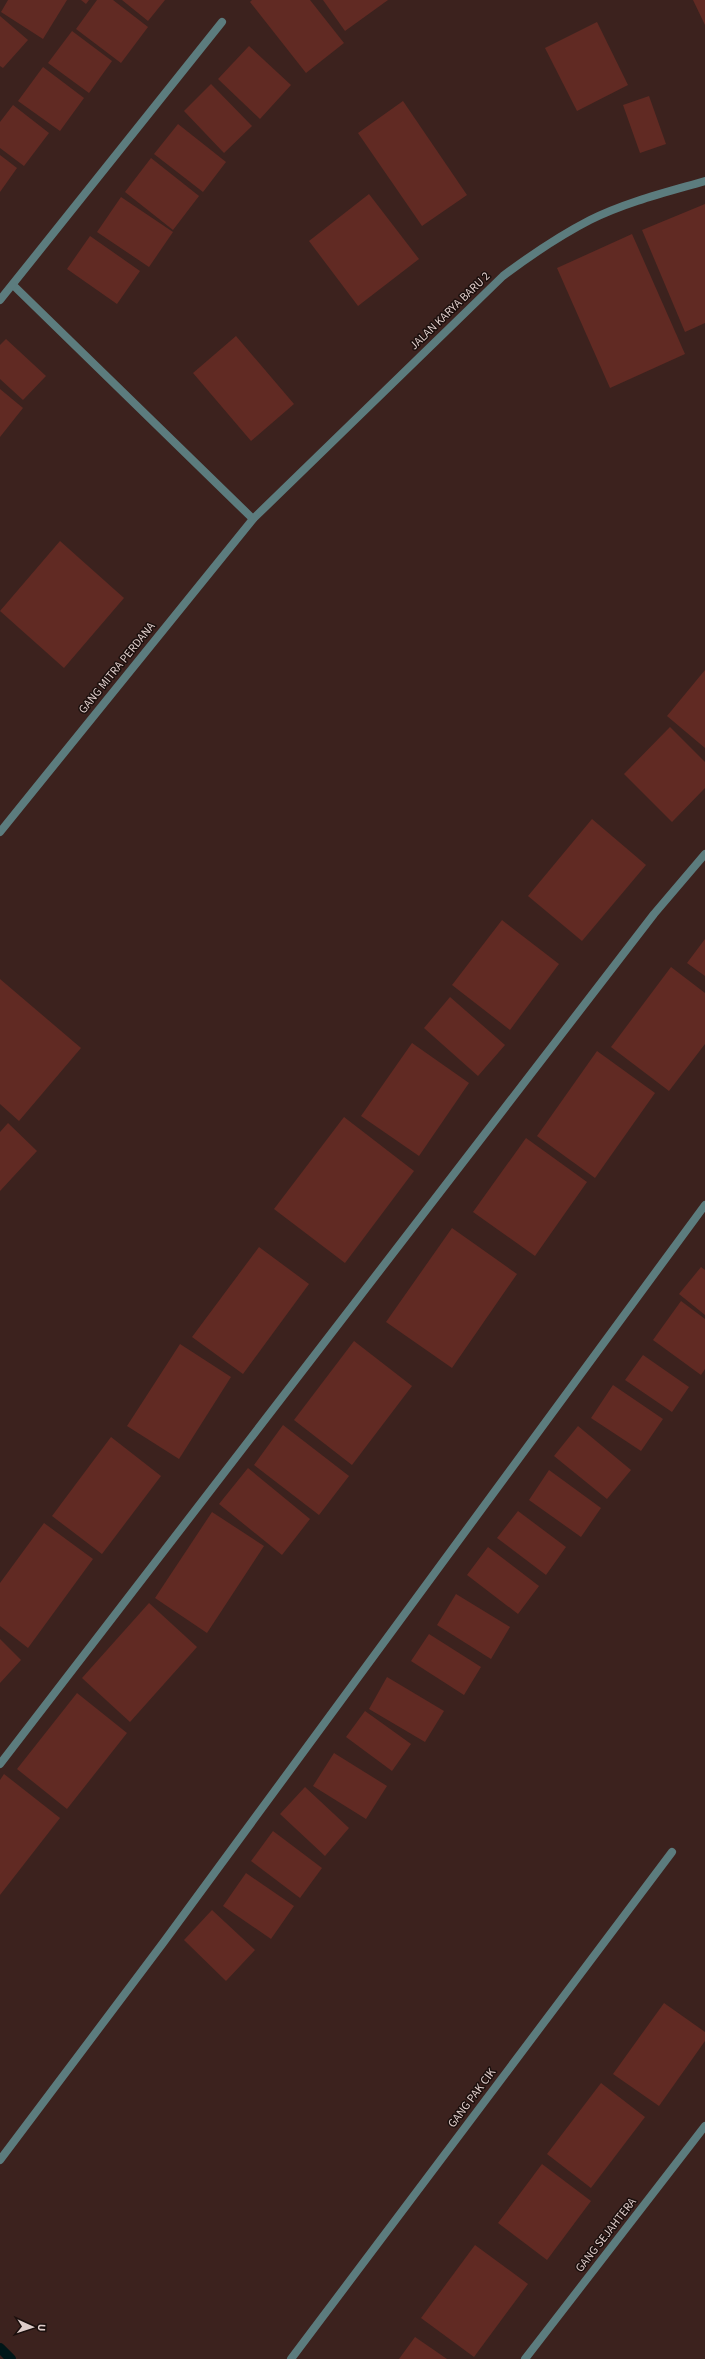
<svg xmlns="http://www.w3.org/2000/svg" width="705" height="2359" viewBox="0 0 705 2359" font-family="'Source Sans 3',sans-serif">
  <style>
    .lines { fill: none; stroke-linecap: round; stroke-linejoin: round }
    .stream { stroke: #001618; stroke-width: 10 }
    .building { fill: #612a23 }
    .street { stroke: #5c7c7e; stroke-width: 8 }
    .labels { text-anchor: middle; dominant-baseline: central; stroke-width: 3; stroke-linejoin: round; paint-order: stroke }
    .street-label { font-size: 12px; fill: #dfcdca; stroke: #1b0f0d }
  </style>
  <rect width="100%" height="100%" fill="#3c221e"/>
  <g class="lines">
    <path class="stream" d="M0 2348 11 2359"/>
  </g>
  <g class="building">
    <path d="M8 0H67L43 39 1 12Z"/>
    <path d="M81 0H89L86 4Z"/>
    <path d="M97 0H113L148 27 121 63 76 29Z"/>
    <path d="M122 0H165L148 21Z"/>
    <path d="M252 0H310L344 43 306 73 250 2Z"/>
    <path d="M323 0H388L345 31Z"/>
    <path d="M693 0H705V25Z"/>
    <path d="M0 16 28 40 3 68 0 66Z"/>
    <path d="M597 22 628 85 577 111 545 48Z"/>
    <path d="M72 31 112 61 89 93 48 63Z"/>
    <path d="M249 46 291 85 260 119 218 79Z"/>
    <path d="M43 67 84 98 60 131 18 101Z"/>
    <path d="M211 84 252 126 224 153 184 111Z"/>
    <path d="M649 96 666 144 640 153 623 105Z"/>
    <path d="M403 101 467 195 422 226 358 133Z"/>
    <path d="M13 105 49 133 24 166 0 148V122Z"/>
    <path d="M178 124 226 162 203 192 154 154Z"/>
    <path d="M0 155 17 168 0 192Z"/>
    <path d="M151 158 199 196 173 230 125 192Z"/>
    <path d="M369 194 419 259 358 306 309 241Z"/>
    <path d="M121 197 173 232 149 267 97 232Z"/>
    <path d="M705 204V323L685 332 642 230Z"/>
    <path d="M632 234 685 354 610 388 557 268Z"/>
    <path d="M90 236 140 271 117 304 67 269Z"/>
    <path d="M236 336 294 404 251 441 193 373Z"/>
    <path d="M6 339 46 376 23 400 0 379V345Z"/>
    <path d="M0 389 23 408 0 437Z"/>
    <path d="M60 541 124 598 64 668 0 611Z"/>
    <path d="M705 670V748L667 716Z"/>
    <path d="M670 727 705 762V788L672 822 624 774Z"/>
    <path d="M592 819 646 865 582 941 528 896Z"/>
    <path d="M502 920 559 964 510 1030 452 985Z"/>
    <path d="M705 939V976L687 963Z"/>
    <path d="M671 967 705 993V1044L669 1091 611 1047Z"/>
    <path d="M0 979 81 1048 19 1121 0 1104Z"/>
    <path d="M450 997 505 1045 478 1076 424 1028Z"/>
    <path d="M412 1043 469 1083 419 1156 361 1116Z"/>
    <path d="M597 1051 655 1093 595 1178 537 1136Z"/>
    <path d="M344 1117 414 1171 345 1263 274 1209Z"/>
    <path d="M8 1123 37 1151 0 1191V1132Z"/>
    <path d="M526 1138 587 1182 535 1256 473 1212Z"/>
    <path d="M452 1228 517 1274 452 1368 386 1322Z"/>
    <path d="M259 1247 309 1284 243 1374 192 1337Z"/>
    <path d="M701 1267 705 1270V1315L679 1294Z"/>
    <path d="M681 1301 705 1319V1369L701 1375 653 1340Z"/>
    <path d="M354 1341 412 1386 352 1465 294 1420Z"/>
    <path d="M180 1344 231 1377 179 1459 127 1426Z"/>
    <path d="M643 1355 689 1387 672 1412 625 1380Z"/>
    <path d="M613 1385 663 1419 641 1451 591 1418Z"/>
    <path d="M283 1425 349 1476 319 1515 254 1465Z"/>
    <path d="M578 1426 631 1470 607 1499 554 1456Z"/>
    <path d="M111 1437 161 1476 102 1554 52 1516Z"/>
    <path d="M248 1468 310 1519 282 1555 219 1504Z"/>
    <path d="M549 1470 601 1508 581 1537 529 1500Z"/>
    <path d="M518 1511 566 1547 546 1575 497 1538Z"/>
    <path d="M212 1512 264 1546 207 1633 155 1598Z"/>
    <path d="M44 1523 93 1559 28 1648 0 1626V1583Z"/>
    <path d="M488 1547 539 1586 518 1614 467 1575Z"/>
    <path d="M456 1594 510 1627 491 1659 437 1625Z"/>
    <path d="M149 1603 197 1647 130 1722 82 1678Z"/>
    <path d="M429 1634 481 1667 464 1695 411 1661Z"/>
    <path d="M0 1639 21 1660 0 1683Z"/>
    <path d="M387 1677 444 1711 425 1742 369 1709Z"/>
    <path d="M77 1693 127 1733 67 1809 17 1769Z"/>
    <path d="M365 1711 411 1744 392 1771 346 1737Z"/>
    <path d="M334 1753 387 1786 366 1819 313 1786Z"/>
    <path d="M4 1774 60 1818 0 1895V1780Z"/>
    <path d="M305 1787 349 1828 325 1856 280 1814Z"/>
    <path d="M273 1831 322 1868 300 1898 251 1861Z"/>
    <path d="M246 1873 294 1906 271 1939 223 1906Z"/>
    <path d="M212 1910 255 1950 226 1981 184 1940Z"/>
    <path d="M664 2003 705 2032V2041L659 2106 613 2074Z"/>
    <path d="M601 2083 645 2117 591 2188 547 2154Z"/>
    <path d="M542 2164 591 2201 547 2260 498 2223Z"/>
    <path d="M475 2245 528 2284 474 2357 421 2318Z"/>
    <path d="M415 2337 447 2359H399Z"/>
  </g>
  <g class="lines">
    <g class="street">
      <path d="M13 285 253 519"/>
      <path d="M0 300 222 22"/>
      <path d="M0 832 253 519 503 276C531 255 559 236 590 220 626 202 667 192 705 181"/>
      <path d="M0 1764 654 914 705 854"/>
      <path d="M0 2160 163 1943 705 1205"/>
      <path d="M291 2359 672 1852"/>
      <path d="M525 2359 705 2126"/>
    </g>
  </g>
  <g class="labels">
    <g class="street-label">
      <text transform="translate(450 311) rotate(-44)">JALAN KARYA BARU 2</text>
      <text transform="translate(117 668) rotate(-51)">GANG MITRA PERDANA</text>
      <text transform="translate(472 2098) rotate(-53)">GANG PAK CIK</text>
      <text transform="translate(606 2235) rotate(-52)">GANG SEJAHTERA</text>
    </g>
  </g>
  <g transform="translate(32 2327) rotate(93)" stroke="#1b0f0d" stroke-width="3" paint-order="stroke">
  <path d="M0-3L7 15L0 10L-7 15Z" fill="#dfcdca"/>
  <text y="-6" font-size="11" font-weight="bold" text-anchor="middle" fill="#dfcdca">U</text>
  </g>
</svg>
